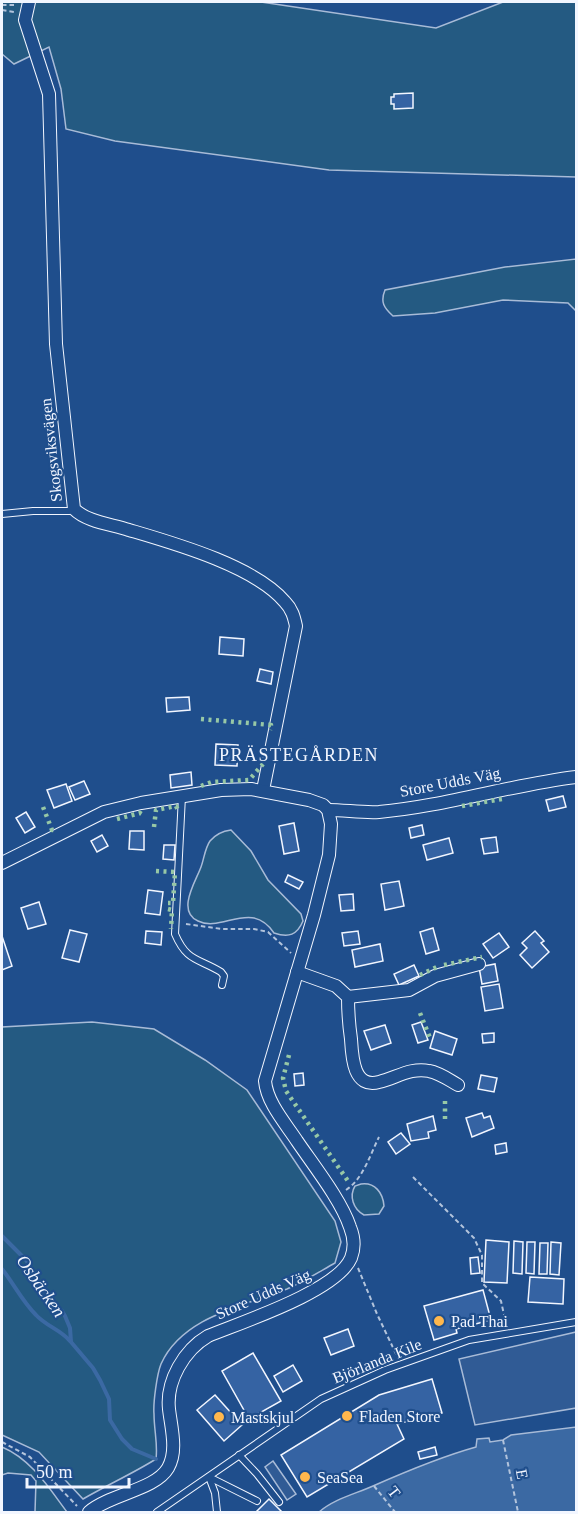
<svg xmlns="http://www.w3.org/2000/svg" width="578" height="1514" viewBox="0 0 578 1514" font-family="'Times New Roman',serif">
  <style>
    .green { fill: #245a82; stroke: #a8bbd7; stroke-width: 1.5 }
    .parking { fill: #305b95; stroke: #a8bbd7; stroke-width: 1.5 }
    .water { fill: #3b69a3; stroke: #a8bbd7; stroke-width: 1.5 }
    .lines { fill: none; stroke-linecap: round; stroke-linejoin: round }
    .stream { stroke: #3b69a3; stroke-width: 4 }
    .building { fill: #3563a3; stroke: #f2f6ff; stroke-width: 1.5 }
    .service-casing { stroke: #f2f6ff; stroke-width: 8 }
    .minor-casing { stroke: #f2f6ff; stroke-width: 14 }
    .path { stroke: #b3c4dc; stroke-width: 2; stroke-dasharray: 4.5 3; stroke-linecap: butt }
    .service { stroke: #1f4e8c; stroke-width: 6 }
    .minor { stroke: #1f4e8c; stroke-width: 12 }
    .hedge { stroke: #97c8a6; stroke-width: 4.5; stroke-dasharray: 3 4.5; stroke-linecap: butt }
    .poi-dot { fill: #ffb74d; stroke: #1f4e8c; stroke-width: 2 }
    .labels { text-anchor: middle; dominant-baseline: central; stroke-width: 4.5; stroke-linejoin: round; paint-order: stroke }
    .street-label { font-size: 16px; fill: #f2f6ff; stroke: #1f4e8c }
    .poi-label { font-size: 16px; fill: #f2f6ff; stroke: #1f4e8c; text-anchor: start }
    .neighbourhood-label { font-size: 18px; letter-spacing: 1.5px; fill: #f2f6ff; stroke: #1f4e8c }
    .water-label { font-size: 18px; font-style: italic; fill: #f2f6ff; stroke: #1f4e8c }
  </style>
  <rect width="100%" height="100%" fill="#1f4e8c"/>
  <g class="green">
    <path d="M2 2H261L436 28 503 2H576V177L329 170 115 141 66 129 61 89 49 47 14 64 2 54Z"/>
    <path d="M576 259V311L568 303 503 300 435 313 393 316C384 308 380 302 385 290L505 267Z"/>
    <path d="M231 830 251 851 268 880 301 914 303 921C297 935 289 938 274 933 251 899 222 933 198 921 176 911 196 881 201 867 204 859 205 848 210 841 215 835 223 831 231 830Z"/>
    <path d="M92 1022 154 1029 205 1060 247 1090 335 1221 341 1242 335 1263C319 1272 303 1282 287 1289 243 1306 182 1317 161 1364 157 1374 153 1403 154 1414 154 1430 158 1444 156 1459 132 1474 107 1485 83 1499L39 1452 2 1435V1027Z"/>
    <path d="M361 1184C375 1182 383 1193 384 1206L379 1214 364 1215C353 1209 349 1196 355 1186Z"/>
    <path d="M2 1447C31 1459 49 1488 67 1512H35L36 1481 31 1475 8 1473 2 1475Z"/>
  </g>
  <g class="parking">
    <path d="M576 1332V1408L475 1425 459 1359Z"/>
    <path d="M273 1461 296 1494 287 1500 265 1467Z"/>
  </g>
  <path class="water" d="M576 1427V1512H319C334 1499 355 1494 373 1486 407 1471 440 1457 476 1447L477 1439 489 1438 490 1442 503 1440 511 1435Z"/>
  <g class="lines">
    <g class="stream">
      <path d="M2 1236 26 1260 53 1305 62 1311 65 1316 70 1328 71 1342 93 1368 100 1380 109 1399 110 1420 122 1439 132 1449 156 1459"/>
      <path d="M2 1269C14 1284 22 1301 36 1315 46 1326 61 1330 70 1341"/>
    </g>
  </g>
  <g class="building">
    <path d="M413 93V108L394 109V104H391V97H394V94Z"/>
    <path d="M220 637 244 639 243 656 219 654Z"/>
    <path d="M260 669 273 672 271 684 257 681Z"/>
    <path d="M189 697 190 710 167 712 166 698Z"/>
    <path d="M216 744 238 745 237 766 215 765Z"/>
    <path d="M191 772 192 785 171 788 170 775Z"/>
    <path d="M84 781 90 794 75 800 69 787Z"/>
    <path d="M66 784 72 801 54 808 47 790Z"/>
    <path d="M563 796 566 807 549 811 546 800Z"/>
    <path d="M26 812 35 827 25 833 16 818Z"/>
    <path d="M294 823 299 851 284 854 279 826Z"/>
    <path d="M422 825 424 835 411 838 409 828Z"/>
    <path d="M130 831H144V850L129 849Z"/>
    <path d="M102 835 108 846 97 852 91 841Z"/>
    <path d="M496 837 498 852 484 854 481 839Z"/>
    <path d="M449 838 453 853 427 860 423 845Z"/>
    <path d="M164 845H175L174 860 163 859Z"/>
    <path d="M288 875 303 882 299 889 285 882Z"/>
    <path d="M399 881 404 906 385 910 381 884Z"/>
    <path d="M148 890 163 892 160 915 145 913Z"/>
    <path d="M353 894 354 910 341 911 339 895Z"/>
    <path d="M39 902 46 924 28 929 21 908Z"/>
    <path d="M433 928 439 950 426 954 420 932Z"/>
    <path d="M70 930 87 934 79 962 62 958Z"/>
    <path d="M146 931 162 932 161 945 145 943Z"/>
    <path d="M358 931 360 944 344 946 342 933Z"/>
    <path d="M535 931 544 941 541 943 549 952 532 968 520 955 527 948 522 943Z"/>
    <path d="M499 933 509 947 493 958 483 944Z"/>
    <path d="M2 936 12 966 2 970Z"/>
    <path d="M380 944 383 961 355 967 352 950Z"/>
    <path d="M495 964 498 981 482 984 479 967Z"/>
    <path d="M414 965 419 976 399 985 394 974Z"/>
    <path d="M499 984 503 1008 485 1011 481 987Z"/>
    <path d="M421 1022 428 1040 418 1043 412 1025Z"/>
    <path d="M385 1025 391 1043 371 1050 364 1031Z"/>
    <path d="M435 1031 457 1039 452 1055 430 1048Z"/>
    <path d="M494 1033V1042L483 1043 482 1034Z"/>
    <path d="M303 1073 304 1085 295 1086 294 1074Z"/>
    <path d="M481 1075 497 1078 494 1092 478 1089Z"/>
    <path d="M482 1113 484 1118 490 1116 494 1128 472 1137 466 1118Z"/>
    <path d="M433 1116 436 1130 428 1132 429 1138 411 1141 407 1124Z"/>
    <path d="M401 1133 410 1144 396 1154 388 1142Z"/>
    <path d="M506 1143 507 1152 496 1154 495 1145Z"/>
    <path d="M486 1240 509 1242 507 1283 484 1282Z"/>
    <path d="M514 1241 523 1242 522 1274 513 1273Z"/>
    <path d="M527 1242H535L534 1274 526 1273Z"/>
    <path d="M551 1242 561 1243 559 1275 550 1274Z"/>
    <path d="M540 1243H548L547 1274H539Z"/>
    <path d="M478 1257 480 1273 471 1274 470 1258Z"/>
    <path d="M530 1277 564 1279 563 1304 528 1302Z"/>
    <path d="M483 1290 491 1320 456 1329 457 1333 434 1340 424 1306Z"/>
    <path d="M348 1329 354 1346 331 1355 324 1338Z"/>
    <path d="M253 1353 281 1401 249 1419 222 1371Z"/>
    <path d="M293 1365 302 1381 283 1392 274 1376Z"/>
    <path d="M432 1379 442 1413 397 1424 404 1439 307 1497 281 1455 379 1395Z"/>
    <path d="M215 1395 242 1425 224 1441 197 1410Z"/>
    <path d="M435 1447 437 1455 420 1459 418 1452Z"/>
    <path d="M269 1499 282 1512H256Z"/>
  </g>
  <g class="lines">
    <g class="service-casing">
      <g id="service">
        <path d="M2 514 33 511H69L74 509"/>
        <path d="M182 796 175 934C187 962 198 958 221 972L224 976 222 985"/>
        <path d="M239 1455 257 1474 279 1502"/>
        <path d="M209 1477 257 1501"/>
        <path d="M209 1477 215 1493 217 1512"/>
        <path d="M157 1512 321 1399 385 1370 469 1340 576 1322"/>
      </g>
    </g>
    <g class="minor-casing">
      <g id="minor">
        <path d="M29 2 25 20 49 94 56 344 74 509C87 522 111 524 129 530 173 543 255 566 285 602 292 609 294 617 296 626L263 790"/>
        <path d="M328 810C345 810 362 813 379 812 446 806 510 785 576 777"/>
        <path d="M2 863 104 812 141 803 221 790 251 789 309 800 323 805 328 810 331 824 329 855 314 915 265 1081C267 1103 286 1124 297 1141 314 1166 341 1200 350 1227 354 1237 355 1248 351 1258 337 1291 242 1322 208 1336 184 1350 166 1381 169 1409 171 1427 178 1451 168 1468 155 1490 110 1494 89 1512"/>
        <path d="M297 972 336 986 348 997C348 1011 349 1025 351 1039 352 1056 353 1089 379 1082 396 1078 411 1067 429 1071 440 1073 449 1080 458 1085"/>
        <path d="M348 997 409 990 435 976 479 964"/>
      </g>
    </g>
    <g class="path">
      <path d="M2 5H16"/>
      <path d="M2 10 14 12"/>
      <path d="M186 924 222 929H254L268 932 291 953"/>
      <path d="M413 1177 474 1238 482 1255V1283L501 1301 506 1324"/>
      <path d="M346 1190C363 1179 370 1155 379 1137"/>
      <path d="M358 1268 377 1314 397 1356"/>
      <path d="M503 1440 518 1512"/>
      <path d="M2 1442 30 1457 77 1506"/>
      <path d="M374 1486 395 1512"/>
    </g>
    <use href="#service" class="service"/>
    <use href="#minor" class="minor"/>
    <g class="hedge">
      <path d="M201 719 271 725 270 730"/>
      <path d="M201 786 212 782 249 780 263 764"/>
      <path d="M462 806 502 799"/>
      <path d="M43 807 52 830 55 829"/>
      <path d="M117 819 140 813 145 816"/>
      <path d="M154 827 156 810 176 806 179 812"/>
      <path d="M156 871 175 872 173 903H168"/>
      <path d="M168 909 172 910 171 929"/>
      <path d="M444 965 482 957"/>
      <path d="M420 975 437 967"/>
      <path d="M420 1013 430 1038"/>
      <path d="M289 1055 283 1078 286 1091 350 1184"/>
      <path d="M445 1119V1098"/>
    </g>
  </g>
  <g class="poi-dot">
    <circle cx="439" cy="1321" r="6"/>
    <circle cx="347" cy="1416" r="6"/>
    <circle cx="219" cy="1417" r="6"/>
    <circle cx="305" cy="1477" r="6"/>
  </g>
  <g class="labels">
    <g class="street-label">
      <text transform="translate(51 450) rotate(-96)">Skogsviksvägen</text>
      <text transform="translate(450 782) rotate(-11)">Store Udds Väg</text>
      <text transform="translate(263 1294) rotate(-24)">Store Udds Väg</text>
      <text transform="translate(377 1361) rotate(-22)">Björlanda Kile</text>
      <text transform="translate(522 1474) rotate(79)">E</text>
      <text transform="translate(394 1492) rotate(52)">T</text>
    </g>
    <g class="poi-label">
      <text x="451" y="1321">Pad Thai</text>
      <text x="359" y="1416">Fladen Store</text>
      <text x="231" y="1417">Mastskjul</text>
      <text x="317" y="1477">SeaSea</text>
    </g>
    <g class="neighbourhood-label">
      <text x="299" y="755">PRÄSTEGÅRDEN</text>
    </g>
    <g class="water-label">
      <text transform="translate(41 1286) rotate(55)">Osbäcken</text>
    </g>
  </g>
  <rect width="578" height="1514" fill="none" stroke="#f2f6ff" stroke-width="6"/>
  <path d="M27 1478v9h102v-9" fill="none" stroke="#f2f6ff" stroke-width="3"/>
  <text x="36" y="1478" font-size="18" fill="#f2f6ff" stroke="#1f4e8c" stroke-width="4.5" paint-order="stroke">50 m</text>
</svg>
